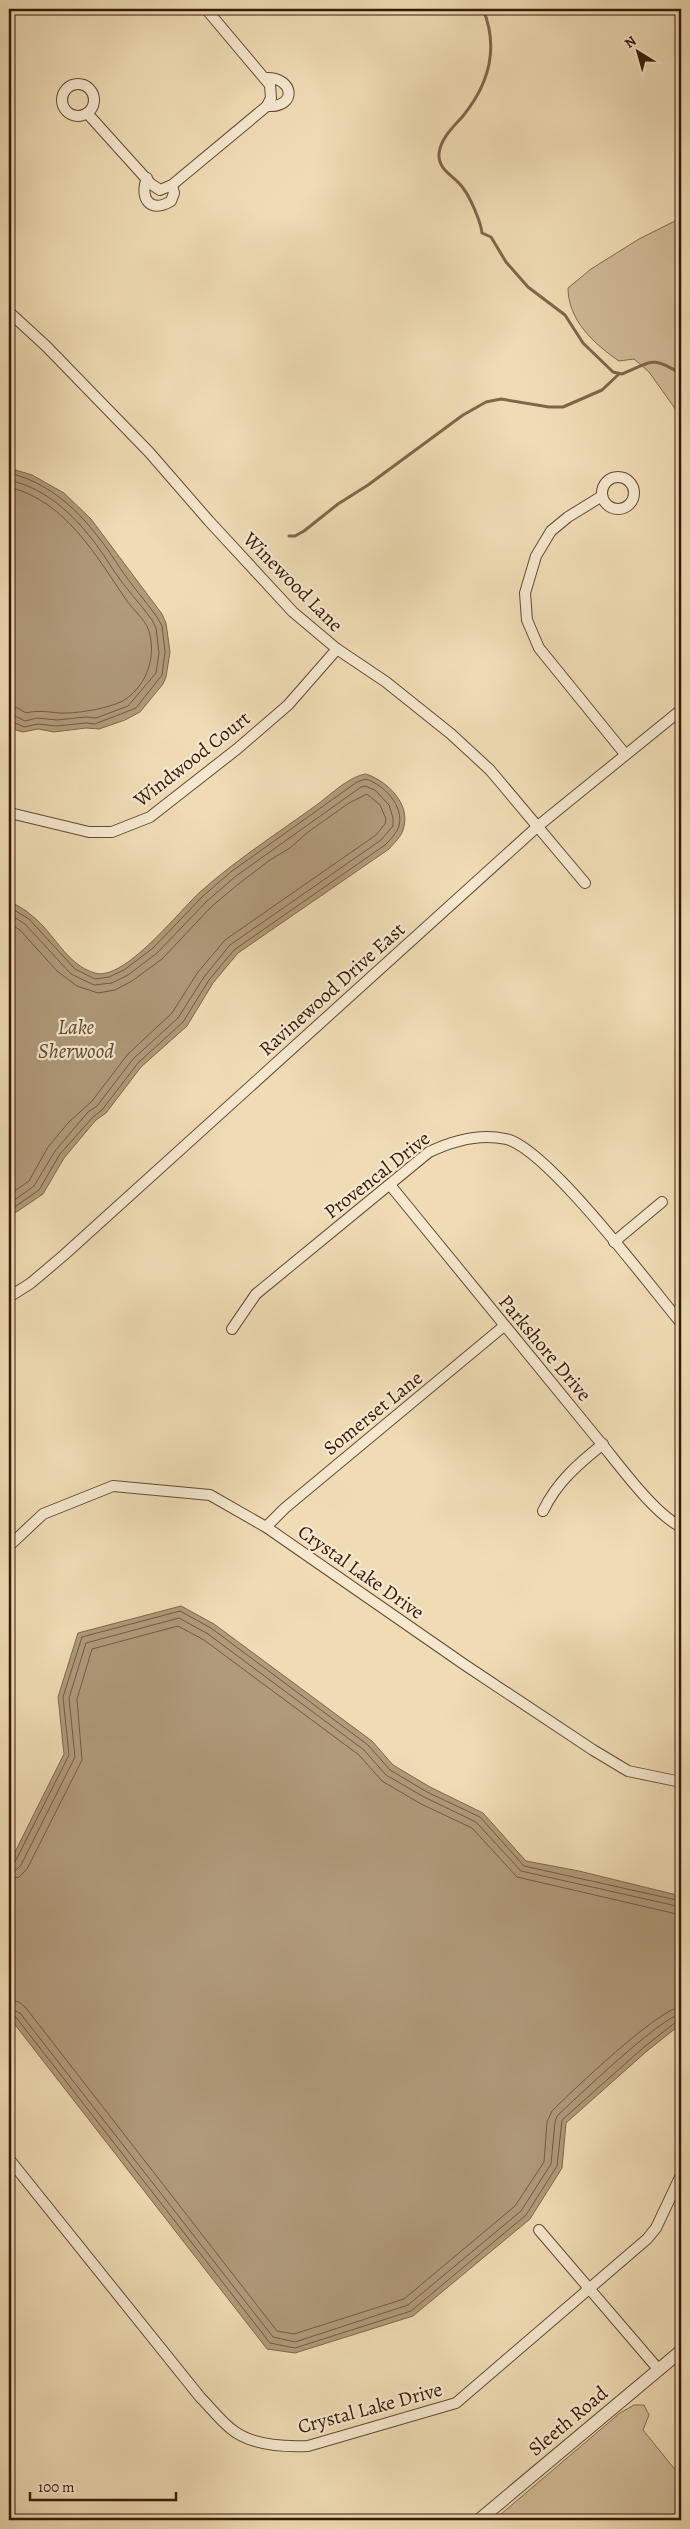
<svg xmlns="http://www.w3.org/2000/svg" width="690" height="2529" viewBox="0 0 690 2529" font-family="Alegreya,serif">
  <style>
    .green { fill: #d0bb98; stroke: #836a50 }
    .water { fill: #b09a7a; stroke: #7f664c }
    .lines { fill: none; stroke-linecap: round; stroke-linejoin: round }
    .shore { stroke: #735a41; stroke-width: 1 }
    .stream { stroke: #7f664c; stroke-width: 3 }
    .minor-casing { stroke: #644a33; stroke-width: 12 }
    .tertiary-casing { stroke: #644a33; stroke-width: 14 }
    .minor { stroke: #f5e8cf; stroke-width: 10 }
    .tertiary { stroke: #f5e8cf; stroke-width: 12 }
    .labels { text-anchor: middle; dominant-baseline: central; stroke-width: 4.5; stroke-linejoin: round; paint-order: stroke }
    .street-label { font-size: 20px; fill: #361908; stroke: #f5e8cf }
    .water-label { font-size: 21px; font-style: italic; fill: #614630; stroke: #f5e8cf }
  </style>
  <rect width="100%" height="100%" fill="#efdcb5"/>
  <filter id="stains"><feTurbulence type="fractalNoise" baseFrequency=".004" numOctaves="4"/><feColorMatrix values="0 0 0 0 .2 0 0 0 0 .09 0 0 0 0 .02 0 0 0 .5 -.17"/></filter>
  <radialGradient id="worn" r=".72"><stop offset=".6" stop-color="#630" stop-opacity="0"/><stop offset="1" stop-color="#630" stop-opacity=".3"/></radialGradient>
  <g class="green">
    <path d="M681 218V417L649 372 634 359 619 361C594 344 568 320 568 288L591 269 639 239Z"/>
    <path d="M634 2405H644L649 2415 643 2430 681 2477V2520H494L620 2413Z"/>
  </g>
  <g class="water">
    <path d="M9 468 32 475 64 493 91 519 162 614 166 623 170 652 166 677 163 684 140 712 125 720 99 729 86 728 54 732 38 729 23 732 16 730 9 723Z"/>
    <path d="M366 774C387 781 412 804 403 830 401 837 394 843 389 849L238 953 213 983 187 1026 141 1067 106 1113 96 1120 64 1158 43 1194 9 1217V901C16 905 25 909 31 915 54 932 66 965 95 973 124 982 180 910 200 892 237 859 278 833 318 804 331 794 350 776 366 774Z"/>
    <path d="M181 1606 214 1624 372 1741 393 1765 430 1787 483 1813 526 1861 579 1871 681 1896V2024L647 2051 566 2123 562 2168 530 2219 413 2316 295 2353 267 2349 9 2017V1864L64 1754 58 1697 78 1633Z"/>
  </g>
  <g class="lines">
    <g class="shore">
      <path d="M9 473C60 485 93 526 120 568 131 585 145 600 157 617L162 626 165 652 162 675 136 708 95 724 86 723 56 726 38 724 24 727 9 720"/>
      <path d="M9 480C57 491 89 531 114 571 125 588 140 603 152 620L156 628 159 653 156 673 128 706 96 718 86 717 57 720 37 718 25 721 9 713"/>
      <path d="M9 487C66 501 96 556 127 601 134 611 145 619 149 631 156 656 148 683 126 699 113 708 75 714 60 713 48 712 38 710 26 713L18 708 9 706"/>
      <path d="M9 907 29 919 75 969 95 979 109 977 124 970 153 948 203 896 232 871 357 782 366 779C384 785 404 805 399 826 397 833 390 840 385 845L234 950 209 980 183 1022 138 1063 102 1110 93 1117 60 1154 39 1190 9 1211"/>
      <path d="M9 914 25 924 71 974 94 985 112 983 128 975 157 953 207 901 236 876 361 787 365 786 375 790 389 805 393 818V826L381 840 230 945 204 977 178 1018 133 1059 97 1106 88 1112 55 1151 34 1186 9 1204"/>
      <path d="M9 923 20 930 57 971 77 986 98 993 115 990 132 981 162 959 212 906 241 882 270 860 290 848 308 832 349 803 367 794 380 805 386 819 385 824 376 835 225 940 198 972 172 1013 128 1054 92 1101 68 1123 48 1147 29 1181 9 1195"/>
      <path d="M9 1865 15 1862 69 1755 63 1697 82 1637 180 1611 211 1628 368 1745 390 1770 427 1792 480 1817 524 1866 681 1901"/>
      <path d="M9 1871 16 1870 21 1865 75 1757 69 1698 86 1643 179 1618 208 1634 364 1750 386 1775 424 1797 476 1822 521 1871 681 1907"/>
      <path d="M9 1879 19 1877 27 1869 82 1760 77 1699 92 1649 178 1626 204 1640 359 1755 382 1781 421 1804 472 1828 517 1877 681 1915"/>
      <path d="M9 2000 19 2002 26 2008 277 2331 294 2334 404 2299 515 2206 544 2162 547 2122 552 2111C571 2092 660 2007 681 2007"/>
      <path d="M9 2008 20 2013 273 2337 295 2342 408 2305 521 2211 551 2164 555 2122 557 2116C575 2099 663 2015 681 2014"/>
      <path d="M9 2014 15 2016 270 2343 295 2348 411 2311 526 2215 557 2166 562 2120 644 2047 676 2022 681 2021"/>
    </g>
    <g class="stream">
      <path d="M483 9C499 48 489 84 463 116 454 126 440 139 439 154 438 171 455 176 463 188 470 197 481 222 482 233L491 237 506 262 528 287 565 315 583 343 613 372 622 374C652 362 651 355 681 374"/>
      <path d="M289 536H295L304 531 338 504 368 485 463 415 486 402 501 399 549 407H563L602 390 619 374"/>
    </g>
    <g class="minor-casing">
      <g id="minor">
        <path d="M266 78C294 77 298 108 267 106"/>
        <circle cx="78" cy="100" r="16"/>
        <path d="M87 113 151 184 160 190 172 185 267 106 271 98 270 85 206 9"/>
        <path d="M147 178C139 198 150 214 171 201L174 193 172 185"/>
        <path d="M9 312 46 346 149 452 209 521 293 612 337 649 386 682 451 734 490 770 585 883"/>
        <circle cx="618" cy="493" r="16"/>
        <path d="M602 496 568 517 551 531 536 556 525 593 527 620 539 648 625 754"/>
        <path d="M10 813 89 832H112L150 817 237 749 288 705 337 649"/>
        <path d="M390 1185C458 1269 527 1353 596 1437 618 1463 652 1512 681 1527"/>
        <path d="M614 1242 662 1202"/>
        <path d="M9 1297 31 1283 64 1255 538 826 681 710"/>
        <path d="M232 1329 256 1294 429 1152C452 1141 480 1133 506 1139 547 1148 650 1286 681 1323"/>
        <path d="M543 1511C557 1482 578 1464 603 1444"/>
        <path d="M266 1527 285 1508 504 1326"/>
        <path d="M9 1546 43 1514 113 1486 210 1495 266 1527 465 1665 593 1750 628 1771 681 1782"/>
        <path d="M9 2159 200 2397C210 2407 219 2419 230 2428 249 2445 284 2447 308 2446L456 2403 647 2239 656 2228 681 2175"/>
        <path d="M539 2230 659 2370"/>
      </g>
    </g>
    <g class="tertiary-casing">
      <path id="tertiary" d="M479 2520 681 2351"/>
    </g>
    <use href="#minor" class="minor"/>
    <use href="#tertiary" class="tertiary"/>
  </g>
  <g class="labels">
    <g class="street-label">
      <text transform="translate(293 582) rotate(45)">Winewood Lane</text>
      <text transform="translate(192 759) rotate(-38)">Windwood Court</text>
      <text transform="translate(332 989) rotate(-42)">Ravinewood Drive East</text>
      <text transform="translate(377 1175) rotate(-38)">Provencal Drive</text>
      <text transform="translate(545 1348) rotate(50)">Parkshore Drive</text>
      <text transform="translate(373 1413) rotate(-39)">Somerset Lane</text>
      <text transform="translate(361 1572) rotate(35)">Crystal Lake Drive</text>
      <text transform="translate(370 2408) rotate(-15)">Crystal Lake Drive</text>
      <text transform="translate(568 2421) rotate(-40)">Sleeth Road</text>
    </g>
    <g class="water-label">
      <text x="76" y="1027">Lake<tspan x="76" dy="24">Sherwood</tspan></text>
    </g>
  </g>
  <rect width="690" height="2529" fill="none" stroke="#efdcb5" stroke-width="30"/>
  <rect x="10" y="10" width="670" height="2509" fill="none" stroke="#361908" stroke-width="2.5"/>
  <rect x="15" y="15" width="660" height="2499" fill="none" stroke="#361908"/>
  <g transform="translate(638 52) rotate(323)" stroke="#f5e8cf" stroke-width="4" paint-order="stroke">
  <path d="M0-4L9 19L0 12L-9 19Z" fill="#361908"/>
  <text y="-8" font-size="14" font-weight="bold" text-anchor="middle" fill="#361908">N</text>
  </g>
  <path d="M30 2492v8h146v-8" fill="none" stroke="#361908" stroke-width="2.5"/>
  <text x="38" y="2492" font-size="15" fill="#361908" stroke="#f5e8cf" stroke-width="4" paint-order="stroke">100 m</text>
  <rect width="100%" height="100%" filter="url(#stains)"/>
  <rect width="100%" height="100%" fill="url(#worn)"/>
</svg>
